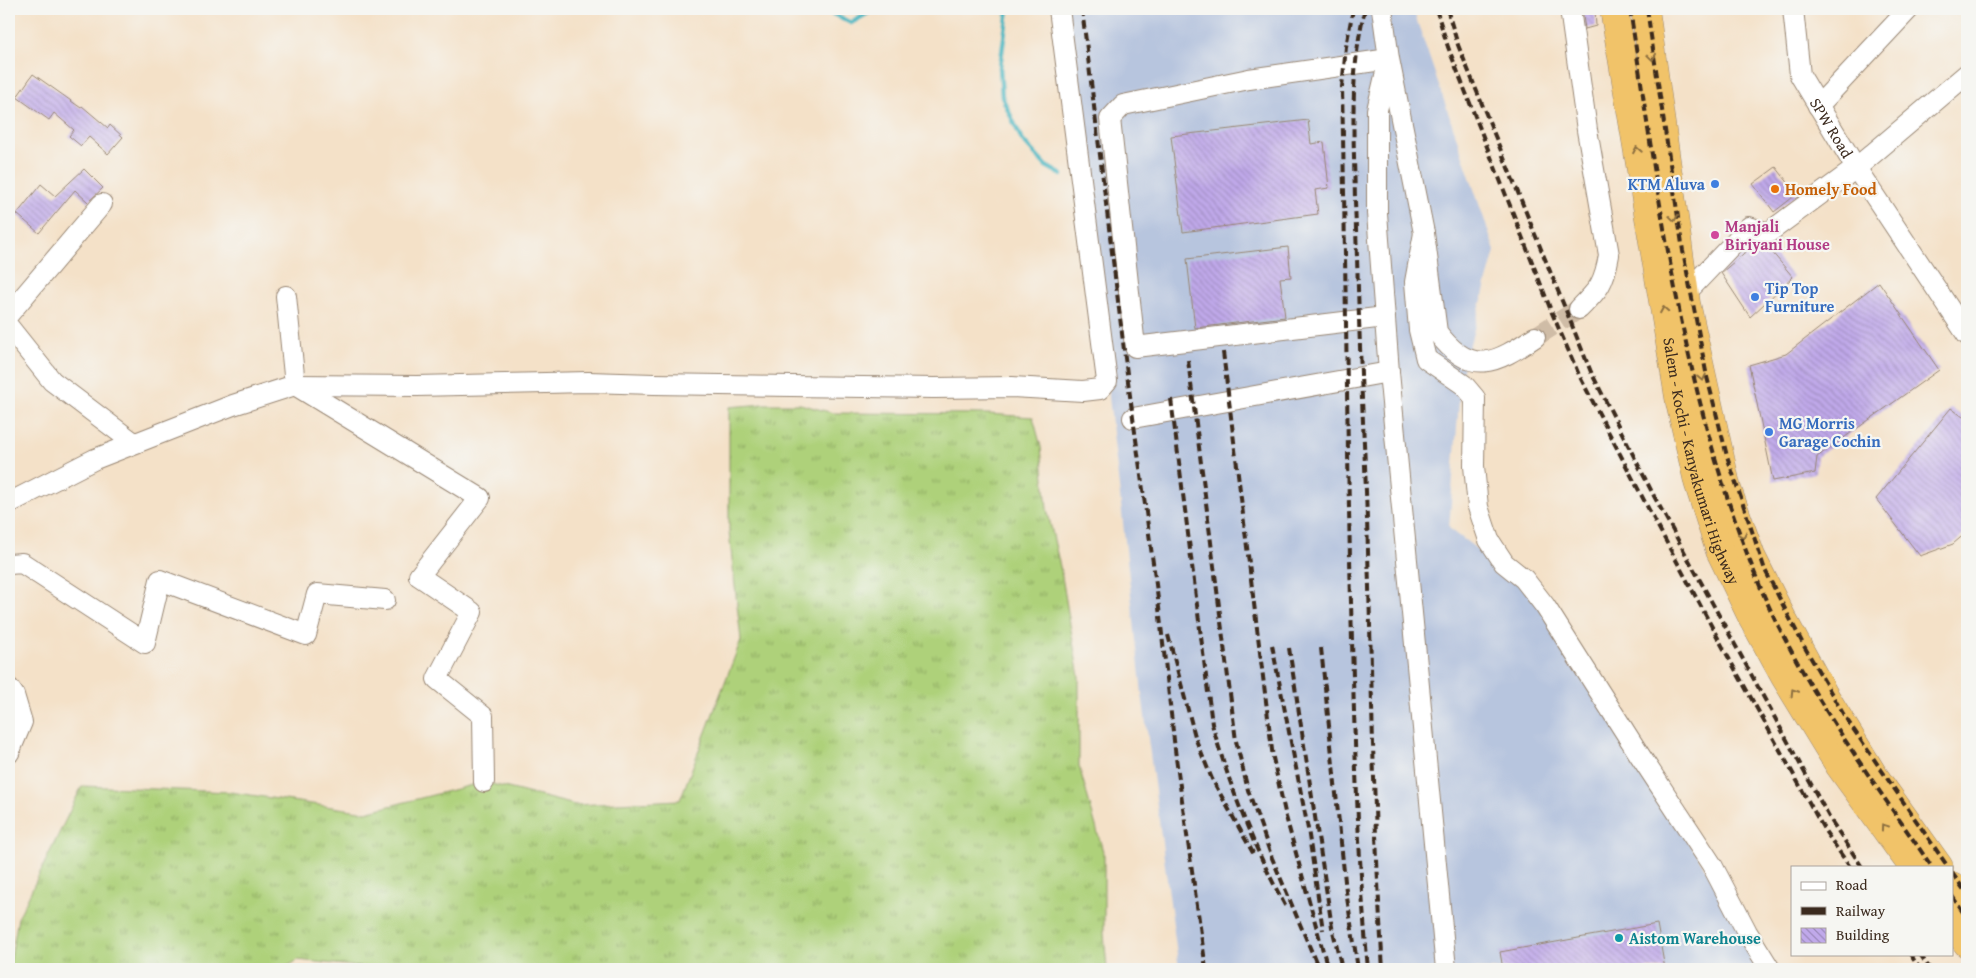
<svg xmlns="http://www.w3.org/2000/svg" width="1976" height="978" viewBox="0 0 1976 978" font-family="'Gentium Book Plus',serif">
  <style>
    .railway { fill: #b7c5de }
    .grass { fill: url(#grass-tufts); stroke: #747e4c }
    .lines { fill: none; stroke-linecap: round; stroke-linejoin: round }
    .stream { stroke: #46b5c0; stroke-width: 4.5 }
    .building { fill: url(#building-back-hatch) }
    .minor-tunnel { stroke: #cfbca6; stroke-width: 20; stroke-dasharray: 20 10; stroke-linecap: butt }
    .minor-casing { stroke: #988673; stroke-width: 22 }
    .highway-casing { stroke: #988673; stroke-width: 29 }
    .minor { stroke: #fff; stroke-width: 20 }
    .highway { stroke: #f1c369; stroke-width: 28 }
    .rail { stroke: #3b2a1e; stroke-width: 4; stroke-dasharray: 8 4; stroke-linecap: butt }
    .oneway { stroke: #8d6f40 }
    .shop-dot { fill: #3f7fe0; stroke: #f6f6f2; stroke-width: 2 }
    .food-dot { fill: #e8710a; stroke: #f6f6f2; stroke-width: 2 }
    .hotel-dot { fill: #d1479c; stroke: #f6f6f2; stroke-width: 2 }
    .culture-dot { fill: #0f9aa8; stroke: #f6f6f2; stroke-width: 2 }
    .labels { text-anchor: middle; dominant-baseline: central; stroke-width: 4.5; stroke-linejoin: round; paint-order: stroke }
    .street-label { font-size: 16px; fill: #3b2a1e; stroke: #f6f6f2 }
    .shop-label { font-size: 16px; font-weight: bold; fill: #366cbe; stroke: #f6f6f2; text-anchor: start }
    .food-label { font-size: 16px; font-weight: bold; fill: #c56008; stroke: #f6f6f2; text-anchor: start }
    .hotel-label { font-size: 16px; font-weight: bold; fill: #b23c85; stroke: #f6f6f2; text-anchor: start }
    .culture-label { font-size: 16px; font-weight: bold; fill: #0d838f; stroke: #f6f6f2; text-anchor: start }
  </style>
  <defs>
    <pattern id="grass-tufts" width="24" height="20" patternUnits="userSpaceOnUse" patternTransform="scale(1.25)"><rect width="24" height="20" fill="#aed17a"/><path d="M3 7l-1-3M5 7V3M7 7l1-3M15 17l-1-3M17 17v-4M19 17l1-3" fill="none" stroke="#8faa63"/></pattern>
    <pattern id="building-back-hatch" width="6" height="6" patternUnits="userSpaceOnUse" patternTransform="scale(1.25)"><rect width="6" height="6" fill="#c0a9ea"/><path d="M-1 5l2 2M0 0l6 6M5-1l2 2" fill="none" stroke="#9d8abd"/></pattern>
  </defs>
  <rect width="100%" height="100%" fill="#f6f6f2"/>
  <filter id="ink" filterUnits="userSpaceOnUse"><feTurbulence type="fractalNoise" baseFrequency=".02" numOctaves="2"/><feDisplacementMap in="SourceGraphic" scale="10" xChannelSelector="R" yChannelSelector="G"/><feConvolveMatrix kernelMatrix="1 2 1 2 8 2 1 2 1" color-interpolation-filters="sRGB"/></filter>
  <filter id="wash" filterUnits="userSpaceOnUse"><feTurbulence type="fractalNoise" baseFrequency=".0096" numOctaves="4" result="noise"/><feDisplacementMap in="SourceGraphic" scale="20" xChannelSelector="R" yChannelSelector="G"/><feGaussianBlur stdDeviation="1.12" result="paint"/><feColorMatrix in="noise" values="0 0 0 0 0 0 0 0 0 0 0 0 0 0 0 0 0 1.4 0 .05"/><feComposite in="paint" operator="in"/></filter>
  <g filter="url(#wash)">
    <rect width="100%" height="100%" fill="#f4e1c8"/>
    <path class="railway" d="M1060 9H1413L1495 251 1461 377 1449 528 1529 589 1739 922 1762 969H1179L1142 694 1084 171Z"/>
    <path class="grass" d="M763 404H800L833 413 988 414 1033 417 1041 447 1047 509 1061 571 1079 677V766L1104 855V934L1107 969H380L298 960 283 969H9L18 918 82 786 230 792 366 812 484 782 575 805 680 800 741 640 729 532V407Z"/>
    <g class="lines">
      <g class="stream">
        <path d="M823 9 851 23 875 9"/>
        <path d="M1008 9 1000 67 1002 97 1022 140 1046 166 1062 175"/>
      </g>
    </g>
    <g id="blocks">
      <g class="building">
        <path d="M1582 9H1595L1596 26 1585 29Z"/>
        <path d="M33 74 81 108 82 106 108 128 110 125 123 137 108 154 89 137 81 146 69 136 74 130 54 113 49 120 17 97Z"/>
        <path d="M1308 120 1311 144 1324 142 1329 188 1315 190 1318 214 1183 232 1171 136Z"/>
        <path d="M1776 167 1797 194 1774 212 1753 184Z"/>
        <path d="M84 169 103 188 88 202 75 190 39 233 17 214 41 184 55 196Z"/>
        <path d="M1757 242 1765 244 1793 277 1750 317 1721 273Z"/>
        <path d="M1288 247 1291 277 1280 278 1285 317 1195 328 1187 259Z"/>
        <path d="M1879 282 1939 370 1817 457 1815 473 1773 481 1749 365 1786 354Z"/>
        <path d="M1951 408 1967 420V532L1953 544 1920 556 1876 499Z"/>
        <path d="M1657 924 1665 969H1503L1500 952Z"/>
      </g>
    </g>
  </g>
  <g filter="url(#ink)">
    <use href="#blocks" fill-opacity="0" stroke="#988673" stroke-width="1"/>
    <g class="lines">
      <path class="minor-tunnel" d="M1535 337 1579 309"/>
      <g class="minor-casing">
        <g id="minor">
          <path d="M1382 9 1389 59 1424 233 1437 332C1471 378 1496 363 1535 337"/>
          <path d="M1570 9 1587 130 1609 255C1604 284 1599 289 1579 309"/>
          <path id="s1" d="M1793 9 1800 75 1856 168 1967 335"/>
          <path d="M1818 106 1909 9"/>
          <path d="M1424 233 1415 282 1419 330 1426 359 1464 385 1475 398 1474 466 1478 507 1489 540 1504 563 1524 579 1545 606 1639 754 1712 865 1747 932 1770 969"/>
          <path d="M1685 294 1749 227 1768 233 1856 168 1967 74"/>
          <path d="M286 296 295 385 480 498 419 576 472 612 437 679 483 716 484 782"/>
          <path d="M9 314 102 204"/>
          <path d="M1385 317 1135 347 1110 119 1123 105 1249 79 1389 59 1377 110V213L1389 372 1446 969"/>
          <path d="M9 327 52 381 134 443"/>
          <path d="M1133 418 1389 372"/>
          <path d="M9 503 95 459 233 405 295 385 417 386 588 382 654 384 934 388 1012 387 1083 391 1100 389 1107 381 1059 9"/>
          <path d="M9 564 22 563 145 643 160 580 306 635 317 594 385 600"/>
          <path d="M9 688 14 695 22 722 9 753"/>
        </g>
      </g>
      <g class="highway-casing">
        <g id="highway">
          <path id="s2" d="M1614 9 1680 403 1698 482 1720 551 1750 613 1785 677 1839 765 1913 867"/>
          <path d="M1645 9 1686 303 1727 489 1751 556 1783 620 1823 693 1874 776 1939 867"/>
          <path d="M1952 886 1967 907"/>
          <path d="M1952 922 1967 943"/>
        </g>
      </g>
      <use href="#minor" class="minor"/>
      <use href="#highway" class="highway"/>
      <g class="rail">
        <path d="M1082 9 1127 374 1158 599 1176 758 1206 969"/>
        <path d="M1353 9 1346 47 1342 87C1346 272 1347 457 1352 641 1355 751 1358 860 1368 969"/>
        <path d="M1365 9C1349 71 1354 138 1355 201 1358 282 1360 362 1364 443 1372 618 1371 794 1383 969"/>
        <path d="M1436 9 1448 47 1552 313 1580 377 1647 506 1726 653 1825 831 1850 867"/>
        <path d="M1447 9 1458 45 1591 372 1654 496 1830 819 1862 867"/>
        <path d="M1630 9C1660 205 1684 406 1762 591 1805 690 1871 778 1932 867"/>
        <path d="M1647 9 1683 251 1707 377 1727 456 1765 570 1804 646 1845 717 1948 867"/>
        <path d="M1223 352 1273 758 1286 817 1328 969"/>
        <path d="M1188 360 1236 741 1248 790 1272 858 1319 969"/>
        <path d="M1171 399 1212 724C1230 788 1255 851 1287 909"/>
        <path d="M1168 635 1196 740 1212 779 1253 853"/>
        <path d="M1272 645 1308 829 1323 930"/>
        <path d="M1289 648 1332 927 1342 969"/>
        <path d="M1321 648 1346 891 1358 969"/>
        <path d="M1952 873 1967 894"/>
        <path d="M1952 896 1967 918"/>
        <path d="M1910 954 1920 969"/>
        <path d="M1920 954 1930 969"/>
      </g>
    </g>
    <defs><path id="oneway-chevron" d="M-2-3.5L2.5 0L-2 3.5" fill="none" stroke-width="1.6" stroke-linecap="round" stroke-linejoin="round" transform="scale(1.25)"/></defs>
    <g class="oneway">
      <use href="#oneway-chevron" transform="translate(1652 57) rotate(82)"/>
      <use href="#oneway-chevron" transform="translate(1637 150) rotate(-100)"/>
      <use href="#oneway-chevron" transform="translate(1674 218) rotate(82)"/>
      <use href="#oneway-chevron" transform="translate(1664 310) rotate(-100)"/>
      <use href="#oneway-chevron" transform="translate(1702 378) rotate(78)"/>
      <use href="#oneway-chevron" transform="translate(1743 535) rotate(71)"/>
      <use href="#oneway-chevron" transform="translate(1794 692) rotate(-122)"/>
      <use href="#oneway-chevron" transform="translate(1884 827) rotate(-126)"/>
    </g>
  </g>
  <g class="shop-dot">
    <circle cx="1715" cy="184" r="5"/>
    <circle cx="1755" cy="297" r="5"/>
    <circle cx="1769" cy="432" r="5"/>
  </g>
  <circle class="food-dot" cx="1775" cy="189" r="5"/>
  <circle class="hotel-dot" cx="1715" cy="235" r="5"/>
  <circle class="culture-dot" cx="1619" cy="938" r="5"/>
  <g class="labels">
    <g class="street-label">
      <text stroke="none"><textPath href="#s1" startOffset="128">SPW Road</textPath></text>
      <text stroke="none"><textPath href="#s2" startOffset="461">Salem - Kochi - Kanyakumari Highway</textPath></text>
    </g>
    <g class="shop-label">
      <text x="1705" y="184" text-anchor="end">KTM Aluva</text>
      <text x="1765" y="288">Tip Top<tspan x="1765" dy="18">Furniture</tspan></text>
      <text x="1779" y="423">MG Morris<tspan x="1779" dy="18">Garage Cochin</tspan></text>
    </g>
    <g class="food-label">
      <text x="1785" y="189">Homely Food</text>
    </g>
    <g class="hotel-label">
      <text x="1725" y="226">Manjali<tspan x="1725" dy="18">Biriyani House</tspan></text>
    </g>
    <g class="culture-label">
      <text x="1629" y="938">Aistom Warehouse</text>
    </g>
  </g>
  <rect width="1976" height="978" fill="none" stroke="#f6f6f2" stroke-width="30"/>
  <rect x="1791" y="866" width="162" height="90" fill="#f6f6f2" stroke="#aba49d"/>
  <rect x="1801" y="882" width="25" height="8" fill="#ffffff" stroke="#aba49d"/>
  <text x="1836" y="890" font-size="15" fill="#3b2a1e">Road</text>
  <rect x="1801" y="907" width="25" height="8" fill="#3b2a1e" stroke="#aba49d"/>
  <text x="1836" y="916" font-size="15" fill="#3b2a1e">Railway</text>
  <rect x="1801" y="928" width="25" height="15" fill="url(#building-back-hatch)" stroke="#aba49d"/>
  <text x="1836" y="940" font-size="15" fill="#3b2a1e">Building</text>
</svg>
